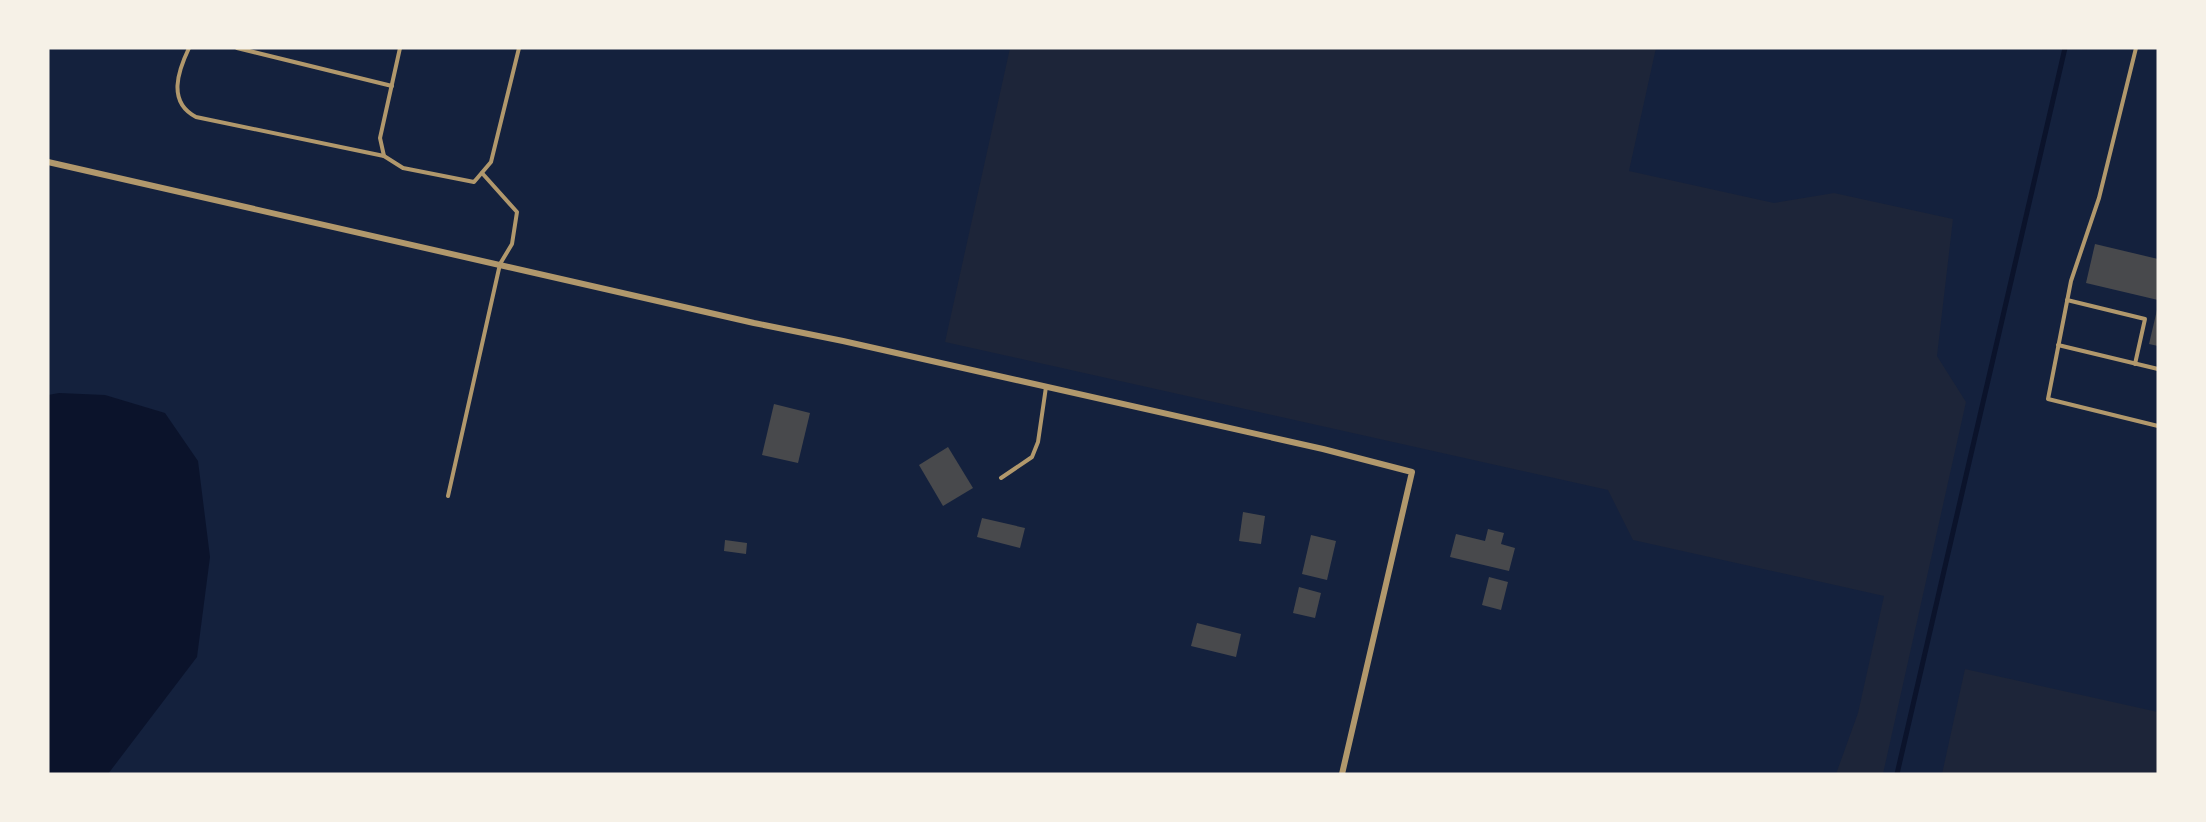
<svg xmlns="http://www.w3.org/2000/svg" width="2206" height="822" viewBox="0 0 2206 822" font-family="'DejaVu Sans',sans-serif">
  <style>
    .green { fill: #1d2539 }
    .water { fill: #0b132b }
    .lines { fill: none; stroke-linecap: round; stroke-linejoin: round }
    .stream { stroke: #0b132b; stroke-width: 5 }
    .building { fill: #48494c }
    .service { stroke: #b1986c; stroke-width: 4 }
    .minor { stroke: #b1986c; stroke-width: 6 }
  </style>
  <rect width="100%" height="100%" fill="#14213d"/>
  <g class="green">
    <path d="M1010 48H1656L1629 171 1774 203 1834 193 1953 219 1937 356 1966 402 1883 774H1836L1858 713 1884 596 1633 540 1608 490 945 342Z"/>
    <path d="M1965 669 2158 712V774H1942Z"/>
  </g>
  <path class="water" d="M59 393 105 395 165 413 198 461 210 557 197 657 108 774H48V395Z"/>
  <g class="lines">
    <path class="stream" d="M1897 774 2065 48"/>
  </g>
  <g class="building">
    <path d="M2095 244 2158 259V300L2086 283Z"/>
    <path d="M2157 310H2158V346L2149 344Z"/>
    <path d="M774 404 810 413 798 463 762 455Z"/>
    <path d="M948 447 973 488 943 506 919 465Z"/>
    <path d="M1243 512 1265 516 1261 544 1239 541Z"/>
    <path d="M982 518 1025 528 1020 548 977 537Z"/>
    <path d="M1488 529 1504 533 1501 544 1515 548 1509 571 1450 557 1456 534 1485 541Z"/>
    <path d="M1311 535 1336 541 1327 580 1302 574Z"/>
    <path d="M725 540 747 543 746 554 724 551Z"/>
    <path d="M1489 577 1508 582 1501 610 1482 605Z"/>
    <path d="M1299 587 1321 593 1315 618 1293 613Z"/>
    <path d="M1197 623 1241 634 1236 657 1191 646Z"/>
  </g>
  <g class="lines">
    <g class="service">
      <path d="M189 48C178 71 167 102 196 117L384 156 403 168 474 182 491 162 519 48"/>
      <path d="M237 48 392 86"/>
      <path d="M2136 48 2099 198 2071 281 2048 399 2158 426"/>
      <path d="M384 156 380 138 400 48"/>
      <path d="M2067 300 2145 319 2135 364"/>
      <path d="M2058 345 2158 369"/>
      <path d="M1001 478 1032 457 1038 442 1046 387"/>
      <path d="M448 496 500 264 512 244 517 212 482 173"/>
    </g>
    <path class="minor" d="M48 162 754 323 843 341 1323 449 1412 472 1342 774"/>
  </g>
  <rect width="2206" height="822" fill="none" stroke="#f6f1e7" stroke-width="99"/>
</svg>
